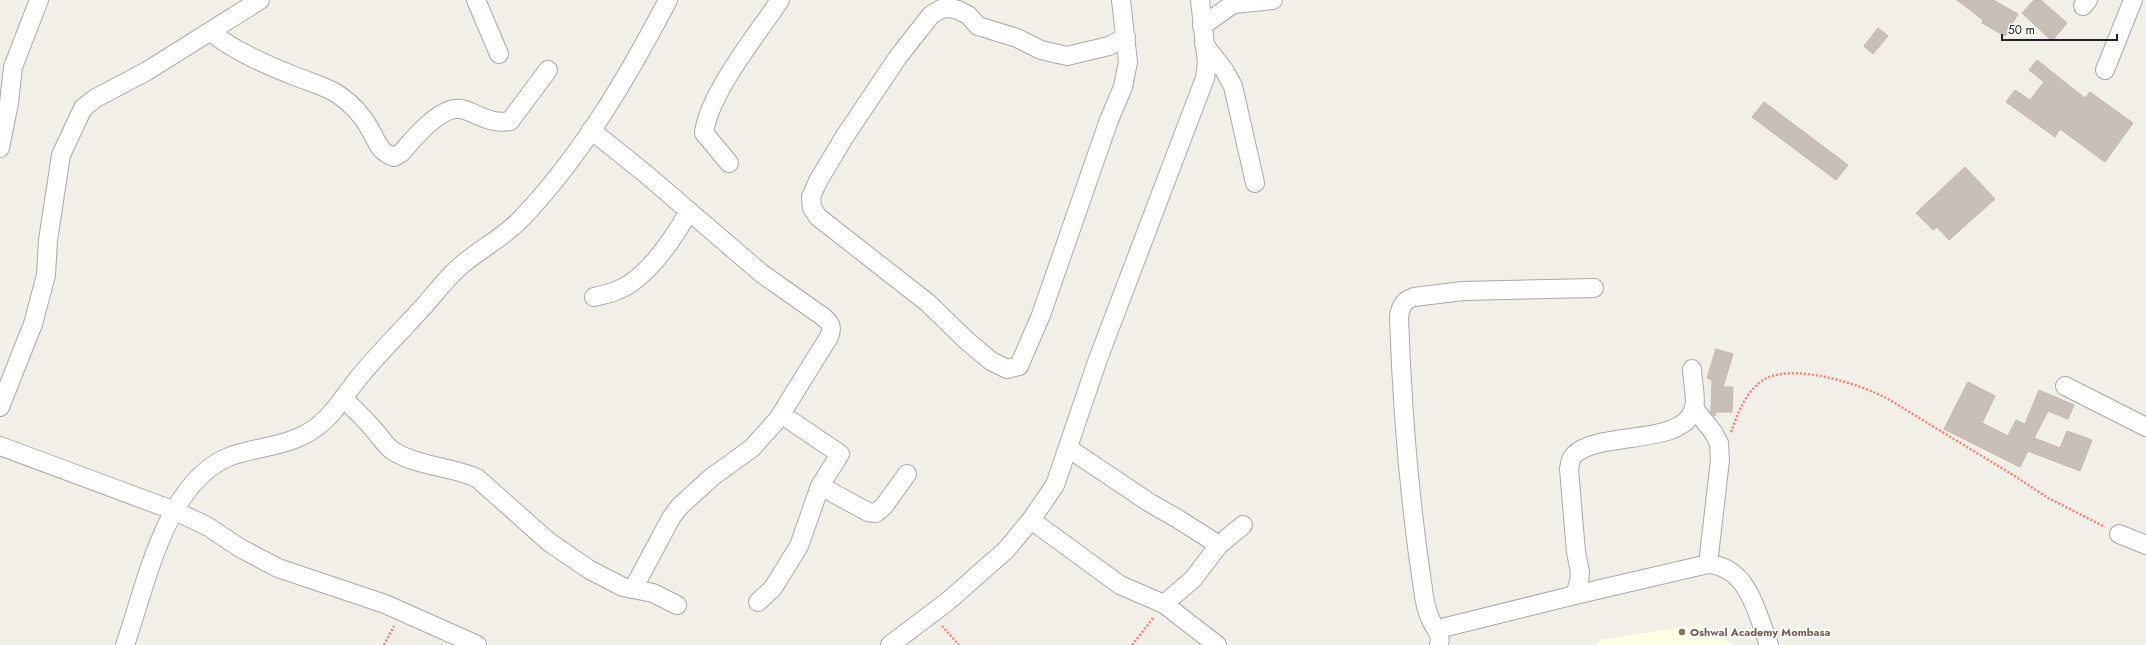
<svg xmlns="http://www.w3.org/2000/svg" width="2146" height="645" viewBox="0 0 2146 645" font-family="Jost,sans-serif">
  <style>
    .education { fill: #ffffe5 }
    .building { fill: #c7bfb8; stroke: #c4b6ab }
    .lines { fill: none; stroke-linecap: round; stroke-linejoin: round }
    .minor-casing { stroke: #a9a9a9; stroke-width: 20 }
    .path { stroke: #fa8072; stroke-width: 2.5; stroke-dasharray: 2 2; stroke-linecap: butt }
    .minor { stroke: #fff; stroke-width: 18 }
    .education-dot { fill: #8d6e63; stroke: #fff; stroke-width: 1.5 }
    .labels { text-anchor: middle; dominant-baseline: central; stroke-width: 3.5; stroke-linejoin: round; paint-order: stroke }
    .education-label { font-size: 11px; font-weight: bold; fill: #785e54; stroke: #fff; text-anchor: start }
  </style>
  <rect width="100%" height="100%" fill="#f2efe9"/>
  <path class="education" d="M1701 624 1733 645H1596L1600 640Z"/>
  <g class="building">
    <path d="M1957 0H1993L2018 14 2005 36 1982 23 1983 20Z"/>
    <path d="M2034 0H2041L2067 23 2052 41 2022 13Z"/>
    <path d="M1878 28 1888 36 1873 54 1864 46Z"/>
    <path d="M2037 60 2085 98 2090 92 2133 123 2105 162 2060 129 2055 137 2006 102 2015 90 2030 100 2044 82 2029 70Z"/>
    <path d="M1764 102 1848 165 1836 180 1752 117Z"/>
    <path d="M1965 167 1995 199 1949 240 1937 227 1933 230 1916 213Z"/>
    <path d="M1716 349 1733 354 1723 387H1733L1732 412H1716L1715 416 1711 413 1712 380 1707 378Z"/>
    <path d="M1968 382 1995 396 1982 423 2008 436 2016 420 2025 424 2039 390 2074 405 2068 419 2048 411 2034 438 2060 448 2067 431 2092 440 2080 471 2028 451 2020 467 1944 429Z"/>
  </g>
  <g class="lines">
    <g class="minor-casing">
      <g id="minor">
        <path d="M476 0 499 54"/>
        <path d="M1121 0 1128 62 1123 87 1109 120 1041 315 1019 366 1007 369 991 361 967 341 928 303 818 217 812 208 811 197 818 181 845 136 898 57 931 15 941 9 950 8 958 10 968 15 978 26 1017 38 1041 50 1067 56 1109 46 1126 37"/>
        <path d="M2083 6 2088 0"/>
        <path d="M1202 26 1233 4 1273 0"/>
        <path d="M211 32C233 51 269 66 297 77 310 82 324 86 336 93 350 102 363 116 371 131 378 143 379 152 394 157L401 153C415 137 443 102 465 110 482 116 490 124 510 121L548 70"/>
        <path d="M1204 44 1224 70 1233 86 1255 183"/>
        <path d="M2105 70 2133 0"/>
        <path d="M591 130 647 175 761 273 822 316C831 323 833 327 829 337L778 419 752 448 712 477 679 507 671 518 633 589"/>
        <path d="M0 148 9 103 13 67 39 0"/>
        <path d="M729 163 704 133C709 93 757 35 780 0"/>
        <path d="M594 297C607 294 620 291 631 283 655 266 675 236 689 211"/>
        <path d="M2065 386 2146 427"/>
        <path d="M343 398C354 409 365 419 375 431 381 438 386 446 393 451 419 467 451 466 477 478L549 542 590 570 623 587 653 593 677 605"/>
        <path d="M0 407 33 324 46 275 48 240 61 155 83 108 96 98 147 71 260 0"/>
        <path d="M1694 408 1713 432 1719 443 1720 460 1708 564"/>
        <path d="M0 446 175 511 207 526 240 548 278 568 385 604 477 645"/>
        <path d="M1068 448 1150 503 1178 519 1219 545"/>
        <path d="M820 486 868 512 876 513 884 506 907 474"/>
        <path d="M1031 520 1120 585 1164 604 1217 645"/>
        <path d="M2119 534 2146 545"/>
        <path d="M1575 595 1579 582 1580 572 1576 552 1569 469C1570 464 1570 459 1574 455 1599 430 1684 447 1694 408 1697 399 1692 379 1692 369"/>
        <path d="M758 602 773 588 799 546 820 486 840 454 781 414"/>
        <path d="M1164 604 1193 579 1219 545 1243 525"/>
        <path d="M1438 629 1575 595 1708 564C1749 567 1757 614 1769 645"/>
        <path d="M125 645C146 586 165 481 231 456 260 446 293 446 318 426 335 413 346 393 360 376 380 352 403 329 425 305 437 291 449 275 464 263 481 249 503 237 519 221 581 157 627 78 668 0"/>
        <path d="M890 645 947 602 1006 550 1031 520 1055 485 1098 359 1205 78 1207 63 1200 0"/>
        <path d="M1439 645C1442 632 1434 629 1430 618 1426 609 1424 598 1423 589 1409 498 1402 408 1399 317 1400 307 1404 300 1414 297L1463 291 1594 288"/>
      </g>
    </g>
    <g class="path">
      <path d="M1731 432C1738 413 1746 390 1765 379 1795 363 1860 384 1888 399L2013 475 2048 498 2105 527"/>
      <path d="M942 626 959 645"/>
      <path d="M384 645 394 626"/>
      <path d="M1132 645 1154 617"/>
    </g>
    <use href="#minor" class="minor"/>
  </g>
  <circle class="education-dot" cx="1682" cy="632" r="4"/>
  <g class="labels">
    <g class="education-label">
      <text x="1690" y="632">Oshwal Academy Mombasa</text>
    </g>
  </g>
  <path d="M2002 34v6h115v-6" fill="none" stroke="#222222" stroke-width="2"/>
  <text x="2008" y="34" font-size="12" fill="#222222" stroke="#ffffff" stroke-width="3" paint-order="stroke">50 m</text>
</svg>
